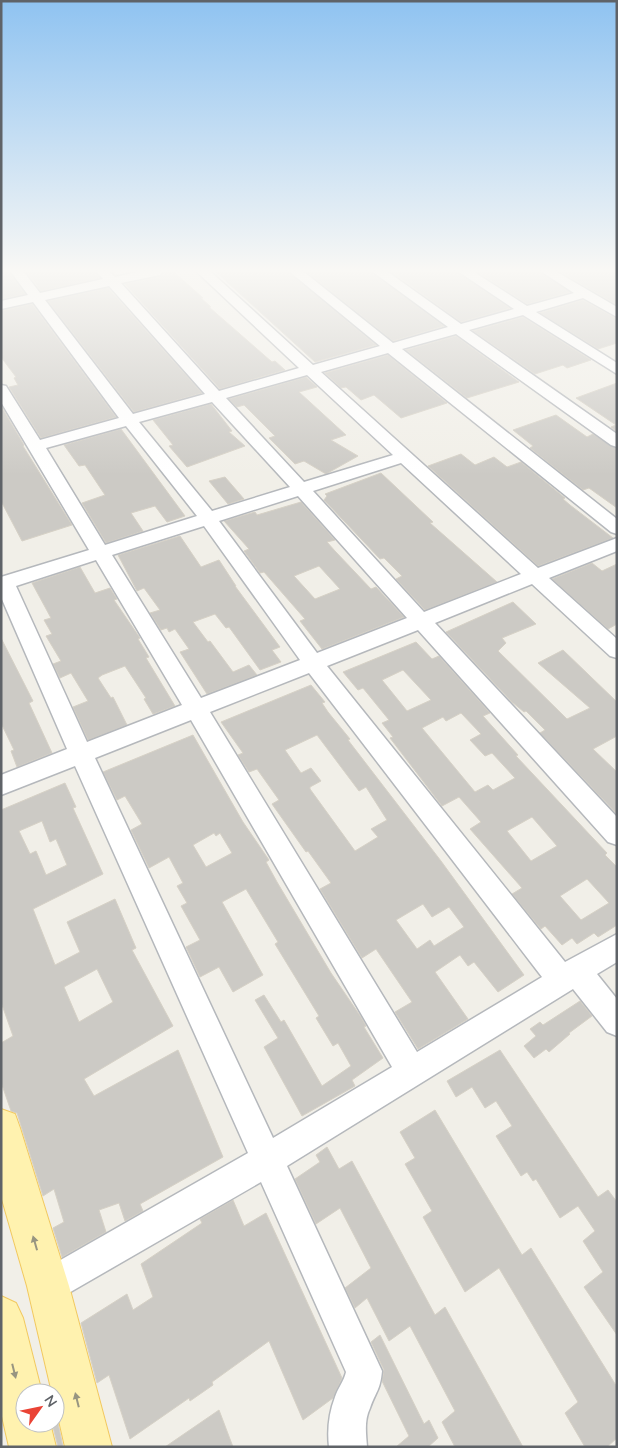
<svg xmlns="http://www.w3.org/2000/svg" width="618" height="1448" viewBox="0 0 618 1448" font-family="Mulish,sans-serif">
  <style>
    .building { fill: #cccac5; stroke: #d6d1c6; fill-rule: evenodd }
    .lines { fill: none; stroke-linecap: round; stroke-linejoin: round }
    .minor-casing { stroke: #b5b8bc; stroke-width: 3 }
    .major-casing { stroke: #f2c960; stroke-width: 2 }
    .minor { fill: #fff; fill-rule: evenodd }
    .major { fill: #fff2af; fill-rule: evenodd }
    .oneway { fill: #979581 }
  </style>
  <rect width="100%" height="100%" fill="#f1efe8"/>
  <g class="building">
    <path d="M1 272H9L25 294 1 299Z"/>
    <path d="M27 272H95L100 278 41 291Z"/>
    <path d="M164 272H174L203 298H201L211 307H209L272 362 275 361 285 370 220 389 125 284 160 277Z"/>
    <path d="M216 272H288L376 345 315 362Z"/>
    <path d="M307 272H371L444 326 393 341Z"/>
    <path d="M392 272H457L510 308 461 322Z"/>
    <path d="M478 272H540L570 292 527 304Z"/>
    <path d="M561 272H617V305Z"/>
    <path d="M108 288 202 393 134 412 48 301Z"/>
    <path d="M583 300 617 319V343L598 349 540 313Z"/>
    <path d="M32 304 116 417 41 438 9 387 18 385 14 378 16 377 1 357V311Z"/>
    <path d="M523 317 591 360 567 368 563 365 535 374 473 331Z"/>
    <path d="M456 336 519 382 467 398 406 350Z"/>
    <path d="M388 355 447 403 401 418 374 395 361 400 346 387 341 388 325 373Z"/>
    <path d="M306 377 317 387 299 392 346 435 331 440 358 456 326 474 304 461 295 464 269 438 275 436 244 405 237 407 229 399Z"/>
    <path d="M617 383V432L611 427 616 425 576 398Z"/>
    <path d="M211 404 232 431 229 432 245 446 187 467 169 446 173 445 153 420Z"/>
    <path d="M1 406 24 445 23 446 72 525 22 541 1 501Z"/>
    <path d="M556 415 587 437 593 434 617 449V508L589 488 583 490 530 448 533 446 513 430Z"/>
    <path d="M121 429 185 516 167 522 155 506 131 513 143 531 106 543 82 503 105 495 85 465 79 466 64 445Z"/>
    <path d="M461 454 475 465 494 457 507 467 521 462 565 498 563 499 570 505 613 538 538 566 428 466Z"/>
    <path d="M381 473 433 522 430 523 497 582 425 610 396 579 402 576 384 558 380 559 324 500 327 496 325 494Z"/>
    <path d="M225 477 244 499 228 504 209 481Z"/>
    <path d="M301 502 335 540 327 542 335 551 371 589 376 587 404 617 322 649 300 621 305 619 264 572 260 573 244 551 249 549 224 521 255 512 257 515ZM319 566 340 589 315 599 294 576Z"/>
    <path d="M180 536 201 567 219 560 236 586H235L280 647 272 650 281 662 260 670 229 627 226 628 215 614 193 622 208 642 210 641 233 672 249 665 257 675 207 694 180 652 189 649 175 629 169 632 167 628 161 630 150 613 160 610 144 588 137 591 118 555Z"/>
    <path d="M592 563 602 571 617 564V624L608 629 552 579Z"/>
    <path d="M80 567 95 593 110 588 117 599 114 600 140 638 138 639 149 657 146 658 175 706 153 714 144 699 146 698 125 666 102 675 98 678 111 698 113 697 127 725 88 740 73 707 88 701 71 673 60 678 53 664 61 661 46 636 52 634 44 620 51 618 32 583Z"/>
    <path d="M513 602 536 624 502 638 506 643 498 651 567 719 590 708 538 663 563 650 617 702V736L593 749 617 772V814L540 733 545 730 526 711 524 712 512 702 446 632Z"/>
    <path d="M1 638 33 701 29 703 52 753 17 767 11 751 14 750 1 723Z"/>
    <path d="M416 642 432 659 439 656 490 713 483 716 518 755 516 756 607 853 605 855 617 867V925L598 937 594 933 577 944 572 938 562 945 545 926 541 929 512 894 522 888 470 829 481 822 459 797 442 806 390 738 393 737 382 723 389 720 363 688 358 690 343 672ZM403 670 431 700 407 711 382 680ZM461 713 481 734 470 740 485 756 492 753 515 778 493 790 488 785 475 792 422 728 443 717 446 721ZM532 817 557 846 531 861 507 831ZM587 879 609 903 581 920 560 896Z"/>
    <path d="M311 685 325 702 322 703 328 712 350 739 348 740 441 861 524 975 498 992 474 962 468 966 460 955 435 972 468 1019 418 1049 395 1012 412 1002 376 949 362 958 320 889 331 883 308 851 306 852 272 804 279 800 257 769 249 772 238 755 243 753 221 722ZM317 735 359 791 366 787 387 820 371 829 378 837 355 851 310 789V787L321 781 311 768 301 773 285 750ZM423 904 432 917 449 907 464 927 434 946 430 940 417 949 396 920Z"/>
    <path d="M193 735 243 822 269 860 266 862 277 882 331 973 361 1017 366 1026 364 1027 383 1058 352 1080 355 1086 302 1116 264 1047 278 1038 255 1000 264 995 281 1022 284 1020 322 1086 351 1066 338 1043 333 1046 316 1018 319 1016 275 944 278 942 246 889 222 902 263 975 233 992 219 967 200 977 186 947 200 940 181 906 187 903 177 886 183 883 169 857 149 868 131 830 142 824 125 796 117 800 103 772ZM214 833 216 836 220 833 232 853 206 867 193 845Z"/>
    <path d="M65 783 76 807 73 808 103 874 33 909 55 965 80 952 67 922 115 899 136 948 132 950 173 1026 84 1079 94 1096 178 1050 223 1157 140 1204 143 1211 125 1221 119 1203 99 1210 106 1232 62 1257 53 1228 64 1222 54 1189 43 1196 17 1113 11 1111 1 1082V1043L13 1036 1 1002V810ZM42 821 50 842 56 839 67 865 46 875 36 851 30 854 19 831ZM97 969 113 1002 79 1022 64 987Z"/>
    <path d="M580 1001 592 1016 569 1033 570 1034 549 1052 546 1049 534 1058 524 1046 536 1036 530 1029 540 1022 543 1025Z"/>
    <path d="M500 1050 598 1197 608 1190 617 1202V1335L584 1287 603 1272 583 1241 595 1231 578 1206 560 1218 536 1179 533 1181 527 1172 521 1176 496 1136 512 1126 496 1101 485 1108 472 1087 456 1097 447 1081Z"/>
    <path d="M435 1110 522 1255 531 1248 617 1387V1438L607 1447H585L565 1413 578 1402 499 1268 465 1292 423 1217 432 1211 405 1164 415 1158 400 1132Z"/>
    <path d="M327 1147 339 1169 352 1161 435 1315 445 1307 523 1447H455L442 1422 455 1411 410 1326 389 1341 367 1298 355 1308 345 1288 371 1268 340 1208 316 1224 295 1179 320 1162 316 1155Z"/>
    <path d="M233 1200 244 1226 266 1213 342 1378 333 1398 303 1420 269 1341 212 1382 213 1385 190 1401 189 1398 130 1439 109 1375 97 1383 81 1323 127 1294 133 1310 153 1297 141 1264 202 1223 200 1219Z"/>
    <path d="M380 1335 424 1424 429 1420 438 1438 428 1447H396L409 1436 382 1381 384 1370 371 1342Z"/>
    <path d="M219 1410 233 1447H165Z"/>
    <path d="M52 1423H58L63 1447H58Z"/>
  </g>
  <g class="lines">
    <g class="minor-casing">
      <path id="minor" d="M11 272H24L40 293 103 279 97 272H110L115 277 137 272H162L160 275 121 283 219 391 299 368 197 272H211L313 365 380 346 290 272H304L393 343 448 327 373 272H388L461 324 514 309 459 272H474L527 306 574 293 542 272H557L617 307V317L583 298 536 312 617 363V374L523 315 469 330 617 434V447L611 445 456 334 402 349 617 519V534L611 532 388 353 321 372 538 568 617 538V551L549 578 617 639V658L610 656 532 584 435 623 617 817V845L608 842 418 630 327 666 565 962 617 934V962L597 974 617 999V1036L607 1032 573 989 287 1166 382 1371C380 1391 376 1391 370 1408 364 1420 366 1434 367 1447H329C327 1429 329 1413 335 1397 338 1388 344 1381 346 1372L261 1182 60 1298 48 1303 36 1298 31 1286 36 1274 248 1153 75 766 1 795V775L67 749 1 597V577L89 550 1 402V385L6 386 40 440 119 418 33 302 1 309V301L28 295ZM109 286 205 394 133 414 45 300ZM307 375 393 455 304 482 226 398ZM212 402 290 487 212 511 139 422ZM126 426 197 516 105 545 46 448ZM401 463 521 574 424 612 313 491ZM298 496 407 618 317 653 219 521ZM204 526 300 660 201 698 112 555ZM96 560 182 705 87 742 16 586ZM309 673 542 977 417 1052 210 712ZM191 720 392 1067 273 1138 95 758Z"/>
    </g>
    <g class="major-casing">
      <g id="major">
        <path d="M1 1109 15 1114 20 1128 69 1286 112 1447H65L55 1403V1393H52L27 1286 1 1196Z"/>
        <path d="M1 1296 16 1303 23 1318 42 1393H25V1423H50L56 1447H9L1 1412Z"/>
      </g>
    </g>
    <use href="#minor" class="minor"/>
    <use href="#major" class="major"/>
  </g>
  <defs><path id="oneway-solid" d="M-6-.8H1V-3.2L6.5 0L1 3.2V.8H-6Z" transform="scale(1.25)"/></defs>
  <g class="oneway">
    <use href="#oneway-solid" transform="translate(35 1243) rotate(-106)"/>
    <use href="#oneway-solid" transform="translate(14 1371) rotate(76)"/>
    <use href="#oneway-solid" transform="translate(77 1400) rotate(-104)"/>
  </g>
  <linearGradient id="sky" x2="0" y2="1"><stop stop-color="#8fc3f1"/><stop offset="0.57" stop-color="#f9f8f5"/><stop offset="1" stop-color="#f9f8f5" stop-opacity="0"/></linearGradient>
  <rect width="618" height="475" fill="url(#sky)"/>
  <rect width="618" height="1448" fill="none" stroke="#5f6368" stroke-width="5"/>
  <g transform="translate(40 1408) rotate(57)"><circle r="24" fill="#ffffff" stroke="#bfc1c3"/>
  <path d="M0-4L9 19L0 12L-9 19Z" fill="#ea4335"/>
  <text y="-8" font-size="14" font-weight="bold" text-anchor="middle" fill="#5f6368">N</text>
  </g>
</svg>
